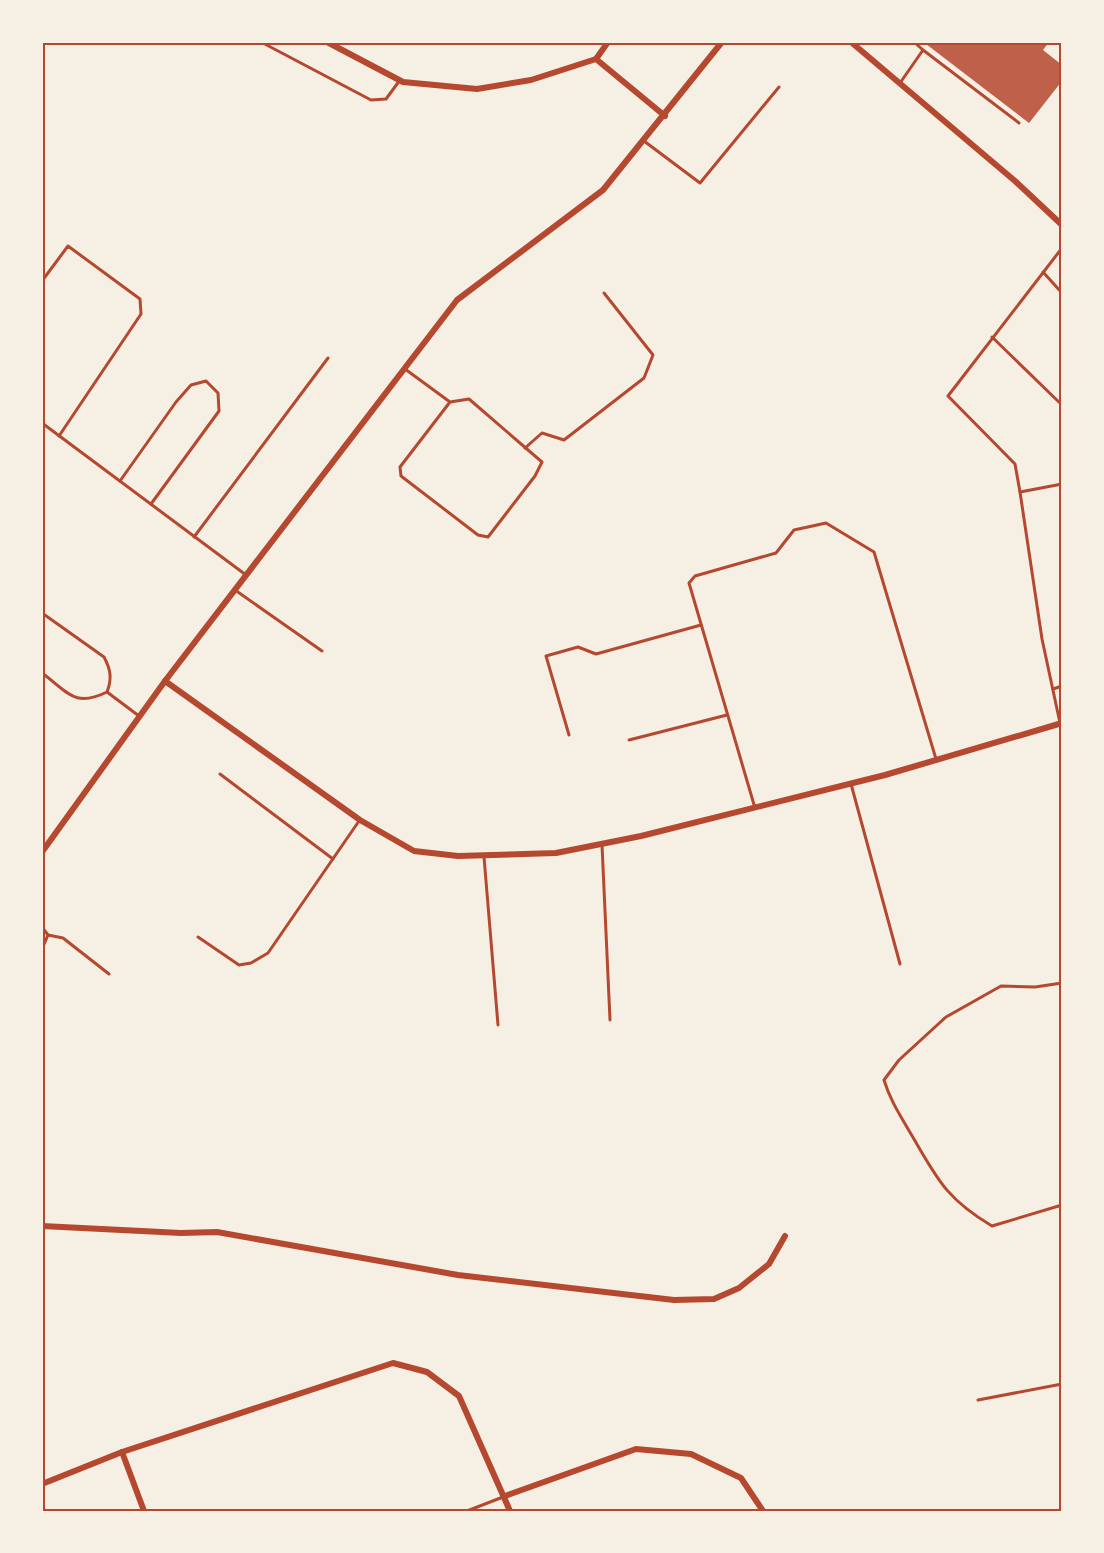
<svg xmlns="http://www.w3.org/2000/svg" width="1104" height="1553" viewBox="0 0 1104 1553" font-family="'Sofia Sans Condensed',sans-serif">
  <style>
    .building { fill: #bf614a }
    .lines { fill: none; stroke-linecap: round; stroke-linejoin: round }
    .service { stroke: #b5482f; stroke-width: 3 }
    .minor { stroke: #b5482f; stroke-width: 6 }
    .neatline { fill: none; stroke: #b5482f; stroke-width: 2 }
  </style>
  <rect width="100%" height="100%" fill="#f6efe4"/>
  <path class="building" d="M927 42H1049L1043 50 1062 65V81L1029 123 926 44Z"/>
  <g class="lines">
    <g class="service">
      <path d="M261 42 371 100 386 99 400 80"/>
      <path d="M923 50 1019 123"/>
      <path d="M900 83 923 50 914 42"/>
      <path d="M644 141 700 183 779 87"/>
      <path d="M1043 272 1062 293"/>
      <path d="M42 281 68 246 140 299 141 314 59 436"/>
      <path d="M992 337 1062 405"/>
      <path d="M405 369 450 402 469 399 542 462 535 476 488 537 478 535 401 476 400 467 450 402"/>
      <path d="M42 423 246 575"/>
      <path d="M525 448 542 433 564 440 644 378 653 355 604 293"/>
      <path d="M120 481 176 402 191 385 206 381 218 393 219 411 151 504"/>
      <path d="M1020 492 1015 464 948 396 1062 248"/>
      <path d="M194 537 328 358"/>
      <path d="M235 590 322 651"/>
      <path d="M42 613 104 657C111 670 112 679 107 692 74 708 68 692 42 673"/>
      <path d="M1053 689 1062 686"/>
      <path d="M107 692 139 716"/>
      <path d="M1060 723 1042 639 1020 492 1062 484"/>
      <path d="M569 735 546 656 578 647 596 654 701 625"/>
      <path d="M629 740 727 715"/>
      <path d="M220 774 333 859"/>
      <path d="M851 784 900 964"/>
      <path d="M755 808 689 583 695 576 776 553 794 530 826 523 874 552 936 759"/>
      <path d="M602 845 610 1020"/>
      <path d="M484 857 498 1025"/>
      <path d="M42 927 48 935 42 949"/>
      <path d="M48 935 63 938 109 974"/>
      <path d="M198 937 239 965 251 963 268 953 359 821"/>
      <path d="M1062 983 1035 987 1001 986 946 1017 899 1060 884 1080C890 1100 900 1115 911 1134 937 1178 945 1198 992 1226L1062 1205"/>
      <path d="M978 1400 1062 1384"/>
      <path d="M467 1511 503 1497"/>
    </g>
    <g class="minor">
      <path d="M327 42 403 82 477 89 531 80 596 59 608 42"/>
      <path d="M851 42 1015 181 1062 225"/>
      <path d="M596 59 665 116"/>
      <path d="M165 681 360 820 414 851 458 856 556 853 641 836 885 775 1062 723"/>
      <path d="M42 852 165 681 457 300 603 190 722 42"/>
      <path d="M42 1226 181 1233 217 1232 458 1275 674 1300 714 1299 739 1288 769 1264 785 1236"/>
      <path d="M122 1452 144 1511"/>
      <path d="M42 1484 122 1452 393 1363 427 1372 459 1396 510 1511"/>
      <path d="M505 1496 636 1449 691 1454 741 1478 763 1511"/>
    </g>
  </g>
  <rect width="1104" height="1553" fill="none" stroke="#f6efe4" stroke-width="87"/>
  <rect x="44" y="44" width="1016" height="1466" class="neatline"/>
</svg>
